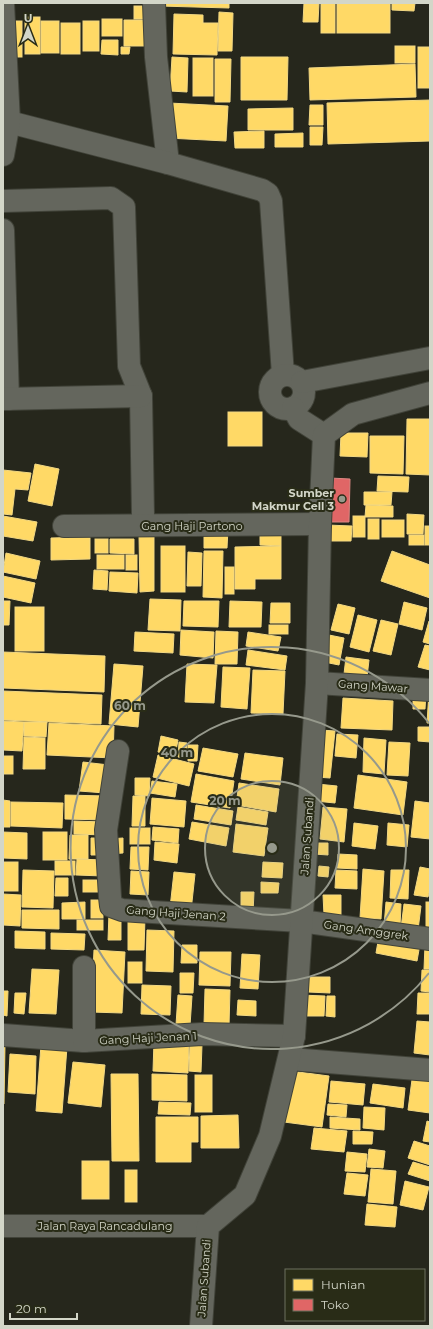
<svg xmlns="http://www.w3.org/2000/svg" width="433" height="1329" viewBox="0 0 433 1329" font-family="Montserrat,sans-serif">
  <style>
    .homes { fill: #ffd966; stroke: #f2d883 }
    .shops { fill: #e06666; stroke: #dc8883 }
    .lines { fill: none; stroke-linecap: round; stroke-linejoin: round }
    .minor-casing { stroke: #414339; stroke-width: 24 }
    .minor { stroke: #64665d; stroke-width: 22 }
    .ring { fill: none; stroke: #96998c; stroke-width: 2 }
    .poi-dot { fill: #96998c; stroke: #292c17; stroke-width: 1.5 }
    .labels { text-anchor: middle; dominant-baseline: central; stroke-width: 4; stroke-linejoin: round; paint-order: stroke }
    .poi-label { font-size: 11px; font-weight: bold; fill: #d3d6c8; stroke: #292c17; text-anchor: end }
    .street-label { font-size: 11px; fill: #d3d6c8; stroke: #292c17 }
    .centre { fill: #96998c; stroke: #292c17; stroke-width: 2 }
    .ring-label { font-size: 12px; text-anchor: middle; font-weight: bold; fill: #96998c; stroke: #292c17; stroke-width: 4; stroke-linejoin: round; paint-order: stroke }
  </style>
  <rect width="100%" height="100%" fill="#26271c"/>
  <g class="homes">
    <path d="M160 3H229V8L160 6Z"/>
    <path d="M304 3H319L318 22H303Z"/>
    <rect x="321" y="3" width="14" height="30"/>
    <rect x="337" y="3" width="53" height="30"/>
    <path d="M392 3H415L414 11 392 10Z"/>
    <rect x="134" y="6" width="12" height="13"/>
    <path d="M219 12 233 13 232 51H218Z"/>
    <path d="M174 14 203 15V23H218L217 55 173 54Z"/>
    <rect x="25" y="17" width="15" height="37"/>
    <rect x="102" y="19" width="20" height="17"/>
    <path d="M124 20H147L146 46H124Z"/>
    <rect x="11" y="21" width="11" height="36"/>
    <rect x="41" y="21" width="18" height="32"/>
    <rect x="83" y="21" width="16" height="30"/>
    <rect x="61" y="23" width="19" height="31"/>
    <path d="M102 40H118V55L101 54Z"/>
    <rect x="395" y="46" width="20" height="17"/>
    <path d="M121 47H130L129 54H121Z"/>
    <rect x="418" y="47" width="12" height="41"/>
    <path d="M172 57 188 58 187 92 170 91Z"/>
    <path d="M241 57H288L287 100H241Z"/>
    <rect x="193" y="58" width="20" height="38"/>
    <path d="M215 59H231L230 102H215Z"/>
    <path d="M415 64 416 97 310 100 309 68Z"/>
    <path d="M430 100V141L328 144 327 103Z"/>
    <path d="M169 103 228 106 226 141 167 138Z"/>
    <path d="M310 105H323V125H309Z"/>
    <path d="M293 108V130H248V109Z"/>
    <path d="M310 127H323L322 145H310Z"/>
    <path d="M264 131V148H235L234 132Z"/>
    <path d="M303 133V147H275V134Z"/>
    <rect x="228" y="412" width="34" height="34"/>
    <path d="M407 419H430V475L406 474Z"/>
    <path d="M341 433H368L367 457 340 456Z"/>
    <path d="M370 436H404L403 474 370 473Z"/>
    <path d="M35 464 59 469 52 506 28 501Z"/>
    <path d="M3 470 31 473 28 490 15 489 12 515 3 514Z"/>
    <path d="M378 476 409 477 408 492 377 491Z"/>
    <path d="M364 492H392L391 505H364Z"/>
    <path d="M366 505 393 506V517H365Z"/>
    <path d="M407 514 424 515 423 534H407Z"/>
    <path d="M3 516 37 522 33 541 3 536Z"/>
    <rect x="353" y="516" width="12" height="21"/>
    <rect x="368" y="519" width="11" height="20"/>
    <rect x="382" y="520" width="22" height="17"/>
    <path d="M327 525 352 526 351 541H327Z"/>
    <rect x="425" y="526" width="5" height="19"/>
    <path d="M204 529H228L227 548H204Z"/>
    <path d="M260 530 281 531V546L260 545Z"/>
    <rect x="409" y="535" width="15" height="10"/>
    <path d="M139 536H154V591L140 592Z"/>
    <path d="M90 537V559L51 560V538Z"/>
    <rect x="95" y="539" width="13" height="14"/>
    <path d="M110 539H134V554L110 553Z"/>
    <rect x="161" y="546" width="24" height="46"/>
    <path d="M281 546V579H255V589H235V547Z"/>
    <path d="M204 551H223L222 598 203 597Z"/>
    <path d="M392 551 430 565V598L381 581Z"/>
    <path d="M188 552 202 553 201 586H187Z"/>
    <path d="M6 553 40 561 36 579 3 572Z"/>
    <rect x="97" y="555" width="27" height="14"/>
    <rect x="126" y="555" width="11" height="15"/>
    <rect x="225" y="567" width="9" height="27"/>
    <path d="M94 570 108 571 107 590 93 589Z"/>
    <path d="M110 572 138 573 137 593 109 591Z"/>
    <path d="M3 576 35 583 31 603 3 597Z"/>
    <path d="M150 599 181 600 180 631 148 630Z"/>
    <path d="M3 601H10L9 625H3Z"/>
    <path d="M184 601H219L218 627 183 626Z"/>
    <path d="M230 601 262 602 261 627H229Z"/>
    <path d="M404 602 427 608 422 630 399 624Z"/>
    <path d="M271 603H290V623H270Z"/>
    <path d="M338 604 355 608 349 634 331 630Z"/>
    <rect x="15" y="607" width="29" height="44"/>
    <path d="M358 615 377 620 369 652 350 647Z"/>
    <path d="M381 620 398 624 391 655 373 651Z"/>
    <path d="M429 621 430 622V644L423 642Z"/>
    <rect x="269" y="625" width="19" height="9"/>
    <path d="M181 630 214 632 213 658 180 655Z"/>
    <path d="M216 631 238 632 237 664H215Z"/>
    <path d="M135 632 174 634 173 653 134 651Z"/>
    <path d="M248 632 281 637 278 651 246 646Z"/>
    <path d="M329 635 344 638 339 665 324 662Z"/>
    <path d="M425 645 430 646V670L418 667Z"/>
    <path d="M248 650 287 656 285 670 246 665Z"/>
    <path d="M3 652 105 656 104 692 3 688Z"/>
    <path d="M346 657 369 660 367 677 344 674Z"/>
    <path d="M114 664 143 666 138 727 109 724Z"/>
    <path d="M187 664 217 665 214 703 185 702Z"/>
    <path d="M223 667 250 668 247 709 221 707Z"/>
    <path d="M253 670 285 671 283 714 251 713Z"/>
    <path d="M3 691 102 695 101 724 3 720Z"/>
    <path d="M413 691 426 692 425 709H413Z"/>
    <path d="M429 692H430V723H427Z"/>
    <path d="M343 698 393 701 392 730 341 728Z"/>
    <path d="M3 721 24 722 22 751 3 750Z"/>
    <path d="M24 722H47L46 737 24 736Z"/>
    <path d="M49 723 114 726 113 758 47 755Z"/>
    <path d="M418 727H430V742L418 741Z"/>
    <path d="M321 730 335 731 330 778 316 777Z"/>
    <path d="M337 734 358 735 356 758 335 756Z"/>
    <path d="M161 736 178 740 175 756 158 752Z"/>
    <path d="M24 737 45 738V769H23Z"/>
    <path d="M364 738 386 740 384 774 363 772Z"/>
    <path d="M179 742 187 743 186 758 178 757Z"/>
    <path d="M389 742 410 743 408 776 387 775Z"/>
    <path d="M188 745H198L197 761H188Z"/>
    <path d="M203 748 238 754 233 777 198 771Z"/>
    <path d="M245 753 283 758 280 785 241 779Z"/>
    <path d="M158 755 194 764 189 786 153 777Z"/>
    <rect x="3" y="756" width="10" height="18"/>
    <path d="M83 762 109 765 105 793 79 791Z"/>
    <path d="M196 774 234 781 230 808 191 802Z"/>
    <path d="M358 775 407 782 403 815 354 808Z"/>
    <path d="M135 778H150L149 796 135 795Z"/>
    <path d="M152 781 177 784 175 797 150 793Z"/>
    <path d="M239 783 279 789 276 812 236 805Z"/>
    <path d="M317 784 337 786 335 803 315 801Z"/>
    <path d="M65 795 106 796 105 820 65 819Z"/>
    <path d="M133 796H145V826H132Z"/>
    <path d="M152 798 186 801 184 827 150 824Z"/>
    <path d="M3 800 10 801V827H3Z"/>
    <path d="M415 801 430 803V839L411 837Z"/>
    <path d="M11 802 63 803 62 828 11 826Z"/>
    <path d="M196 805 233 811 231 825 194 819Z"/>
    <path d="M238 807 268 812 266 825 236 820Z"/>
    <path d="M323 807 347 809 344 842 320 839Z"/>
    <path d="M74 821 104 822V835L74 834Z"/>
    <path d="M192 822 229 828 226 846 189 839Z"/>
    <path d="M354 823 378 826 375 849 352 846Z"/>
    <path d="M388 823 409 825 407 847 387 845Z"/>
    <path d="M236 824 268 828 264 856 233 852Z"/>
    <path d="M153 827 179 829 178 843 152 840Z"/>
    <rect x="130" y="828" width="20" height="16"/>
    <path d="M3 832 27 833V859L3 858Z"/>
    <rect x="43" y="832" width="24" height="28"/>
    <path d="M70 835H88V859H69Z"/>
    <path d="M91 838H105L104 855H91Z"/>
    <path d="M123 838V853L109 854V839Z"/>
    <path d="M155 842 179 844 177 863 154 860Z"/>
    <path d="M314 843H328V855L314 854Z"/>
    <path d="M131 847H149L148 870 130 869Z"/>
    <path d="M338 854 357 855V869L337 868Z"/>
    <path d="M77 859 104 860 103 876 76 875Z"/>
    <rect x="55" y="861" width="20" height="14"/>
    <rect x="3" y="862" width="15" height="29"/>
    <path d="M263 862 283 863 282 878 262 877Z"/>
    <path d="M319 866 329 867 328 877 318 876Z"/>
    <path d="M420 867 430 869V889L428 897 414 895Z"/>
    <path d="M363 869 384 871 381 919 360 918Z"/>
    <path d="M23 870 54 871 53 908 22 907Z"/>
    <path d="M336 870 357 871V889L335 888Z"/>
    <path d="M391 870H409L408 899 390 898Z"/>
    <path d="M131 871 149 872 148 895 130 894Z"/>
    <path d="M174 872 195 874 191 911 170 908Z"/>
    <path d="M56 878H68V896H55Z"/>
    <rect x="83" y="880" width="20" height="12"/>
    <path d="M261 882 279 883 278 893H261Z"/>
    <path d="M241 892H254L253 913H241Z"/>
    <path d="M3 894 21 895 20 926 3 925Z"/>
    <path d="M323 895H341V915H324Z"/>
    <rect x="91" y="900" width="12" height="18"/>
    <path d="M85 902V919H62V903Z"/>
    <path d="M386 902 401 904 400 927 384 926Z"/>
    <rect x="426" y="902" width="4" height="28"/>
    <path d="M404 904 421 906 418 930 401 928Z"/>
    <path d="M22 910H59V929L22 928Z"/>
    <path d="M109 913H121V940H108Z"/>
    <path d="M128 917H145L144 950H128Z"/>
    <rect x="77" y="920" width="26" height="10"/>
    <path d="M147 930 174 931 173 972 146 971Z"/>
    <path d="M15 931 45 932V949L15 948Z"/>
    <path d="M51 933 85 934 84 950 51 949Z"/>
    <path d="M379 936 420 944 417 961 376 953Z"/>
    <path d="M182 945H197V963H181Z"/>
    <path d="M425 945H430V969H424Z"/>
    <path d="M94 950 125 952 122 1013 91 1012Z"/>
    <path d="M200 952H231L230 986 199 985Z"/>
    <path d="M242 954 260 955 258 989 240 988Z"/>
    <rect x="128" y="962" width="14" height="21"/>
    <path d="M32 969 59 970 56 1014 29 1013Z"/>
    <path d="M422 970H430V992L421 991Z"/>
    <path d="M180 973H194L193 993H180Z"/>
    <path d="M308 977H330V993L308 992Z"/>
    <path d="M142 985 171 986 170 1015 141 1014Z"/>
    <path d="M205 989 230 990 229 1026 204 1025Z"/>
    <path d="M3 991H8L7 1016 3 1015Z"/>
    <path d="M15 993H26L24 1014 14 1013Z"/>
    <path d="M418 993H430V1014H417Z"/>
    <path d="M178 995 192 996 190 1026 176 1025Z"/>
    <path d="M300 995 325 996 324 1016H299Z"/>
    <path d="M327 996H335V1017L326 1016Z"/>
    <path d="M238 1000 256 1001V1016L237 1015Z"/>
    <path d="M417 1021 430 1022V1055L414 1053Z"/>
    <path d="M154 1041 189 1043 188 1073 153 1071Z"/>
    <path d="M3 1044H5L4 1104H3Z"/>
    <path d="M190 1044 202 1045 201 1072 189 1071Z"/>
    <path d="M41 1045 67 1047 62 1113 36 1111Z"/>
    <path d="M10 1054 36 1056 35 1094 8 1092Z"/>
    <path d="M73 1062 105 1065 101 1107 68 1103Z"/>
    <path d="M291 1071 329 1076 322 1127 284 1122Z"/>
    <path d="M413 1072 430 1074V1113L408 1110Z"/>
    <path d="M111 1074H138L139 1161H112Z"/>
    <path d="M152 1074 187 1075V1101L152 1100Z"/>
    <rect x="195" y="1075" width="17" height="37"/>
    <path d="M331 1081 365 1084 363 1105 329 1102Z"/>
    <path d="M373 1084 405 1088 403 1108 370 1103Z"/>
    <path d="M159 1102 191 1103 190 1115 158 1114Z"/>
    <path d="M328 1104 347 1105 346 1117 327 1115Z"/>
    <path d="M364 1107 385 1108 384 1130 363 1128Z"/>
    <path d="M238 1115 239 1148H201V1116Z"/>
    <path d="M156 1117H198V1142H191V1162H156Z"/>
    <path d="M330 1117 360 1119V1130L330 1128Z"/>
    <path d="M427 1121 430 1122V1142L423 1141Z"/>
    <path d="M314 1128 347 1131 344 1152 311 1149Z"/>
    <path d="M353 1131 373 1132 372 1144H353Z"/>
    <path d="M414 1141 430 1146V1165L408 1158Z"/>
    <path d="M369 1149 385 1151 383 1168 367 1167Z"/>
    <path d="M347 1152 367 1154 365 1172 345 1171Z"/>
    <rect x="82" y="1161" width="27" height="38"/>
    <path d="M413 1162 430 1167V1181L408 1174Z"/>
    <path d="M371 1169 396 1171 393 1204 368 1202Z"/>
    <rect x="125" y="1170" width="12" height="32"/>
    <path d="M347 1173 368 1175 365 1196 344 1194Z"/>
    <path d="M405 1181 429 1187 423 1210 400 1205Z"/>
    <path d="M367 1204 397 1207 395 1227 365 1225Z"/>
  </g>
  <path class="shops" d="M330 478 350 479 349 522H328Z"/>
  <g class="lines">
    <g class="minor-casing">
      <g id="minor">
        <path d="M154 3 156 57 168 163"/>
        <path d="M3 122H9L168 163 262 190 268 194 271 201 283 375"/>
        <path d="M3 155 9 122 3 3"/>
        <path d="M3 201 111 198 124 207 129 366 141 396 143 516"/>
        <path d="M3 230 8 399"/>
        <circle cx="287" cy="392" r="17"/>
        <path d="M302 382 430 358"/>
        <path d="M3 399 141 396"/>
        <path d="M293 408 299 419 324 435"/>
        <path d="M64 526 320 524"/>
        <path d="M317 683 430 690"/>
        <path d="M118 751 106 830 110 897 111 906 122 910 136 911 301 921 430 939"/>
        <path d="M3 1035 84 1041 202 1034 294 1036"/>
        <path d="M84 1041V967"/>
        <path d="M290 1059 430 1070"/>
        <path d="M3 1226H208"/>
        <path d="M201 1326 208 1226 245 1195 270 1136 294 1036 317 683 320 524 324 435 353 414 430 393"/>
      </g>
    </g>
    <use href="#minor" class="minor"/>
  </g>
  <circle cx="272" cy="848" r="67" fill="#96998c" fill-opacity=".12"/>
  <g class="ring">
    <circle cx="272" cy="848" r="67"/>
    <circle cx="272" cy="848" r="134"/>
    <path d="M429 973A201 201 0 1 1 429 723"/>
  </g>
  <circle class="poi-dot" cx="342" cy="499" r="4"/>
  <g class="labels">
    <g class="poi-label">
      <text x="334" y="493">Sumber<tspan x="334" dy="13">Makmur Cell 3</tspan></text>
    </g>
    <g class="street-label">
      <text x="192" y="526">Gang Haji Partono</text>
      <text transform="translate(373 686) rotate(4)">Gang Mawar</text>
      <text transform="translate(307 836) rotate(-86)">Jalan Subandi</text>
      <text transform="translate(176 913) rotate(4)">Gang Haji Jenan 2</text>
      <text transform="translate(366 930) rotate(8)">Gang Amggrek</text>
      <text transform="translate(148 1038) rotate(-3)">Gang Haji Jenan 1</text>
      <text x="105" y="1226">Jalan Raya Rancadulang</text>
      <text transform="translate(204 1278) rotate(-86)">Jalan Subandi</text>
    </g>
  </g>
  <circle cx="272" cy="848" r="6" class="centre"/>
  <g class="ring-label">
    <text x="130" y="710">60 m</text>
    <text x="177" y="757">40 m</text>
    <text x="225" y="805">20 m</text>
  </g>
  <rect width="433" height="1329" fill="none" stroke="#d3d6c8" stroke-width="8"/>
  <rect x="285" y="1269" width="140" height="52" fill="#292c17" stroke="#6d705e"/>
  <rect x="293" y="1279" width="20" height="12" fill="#ffd966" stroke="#6d705e"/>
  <text x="321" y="1289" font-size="12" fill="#d3d6c8">Hunian</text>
  <rect x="293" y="1299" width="20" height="12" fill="#e06666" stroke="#6d705e"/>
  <text x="321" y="1309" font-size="12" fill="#d3d6c8">Toko</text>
  <g transform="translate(28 28)" stroke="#292c17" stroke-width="3" paint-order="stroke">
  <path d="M0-3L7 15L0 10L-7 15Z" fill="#d3d6c8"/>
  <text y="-6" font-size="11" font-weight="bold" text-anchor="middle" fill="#d3d6c8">U</text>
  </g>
  <path d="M10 1313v6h67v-6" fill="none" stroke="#d3d6c8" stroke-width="2"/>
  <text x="16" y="1313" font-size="12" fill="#d3d6c8" stroke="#292c17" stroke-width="3" paint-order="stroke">20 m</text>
</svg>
